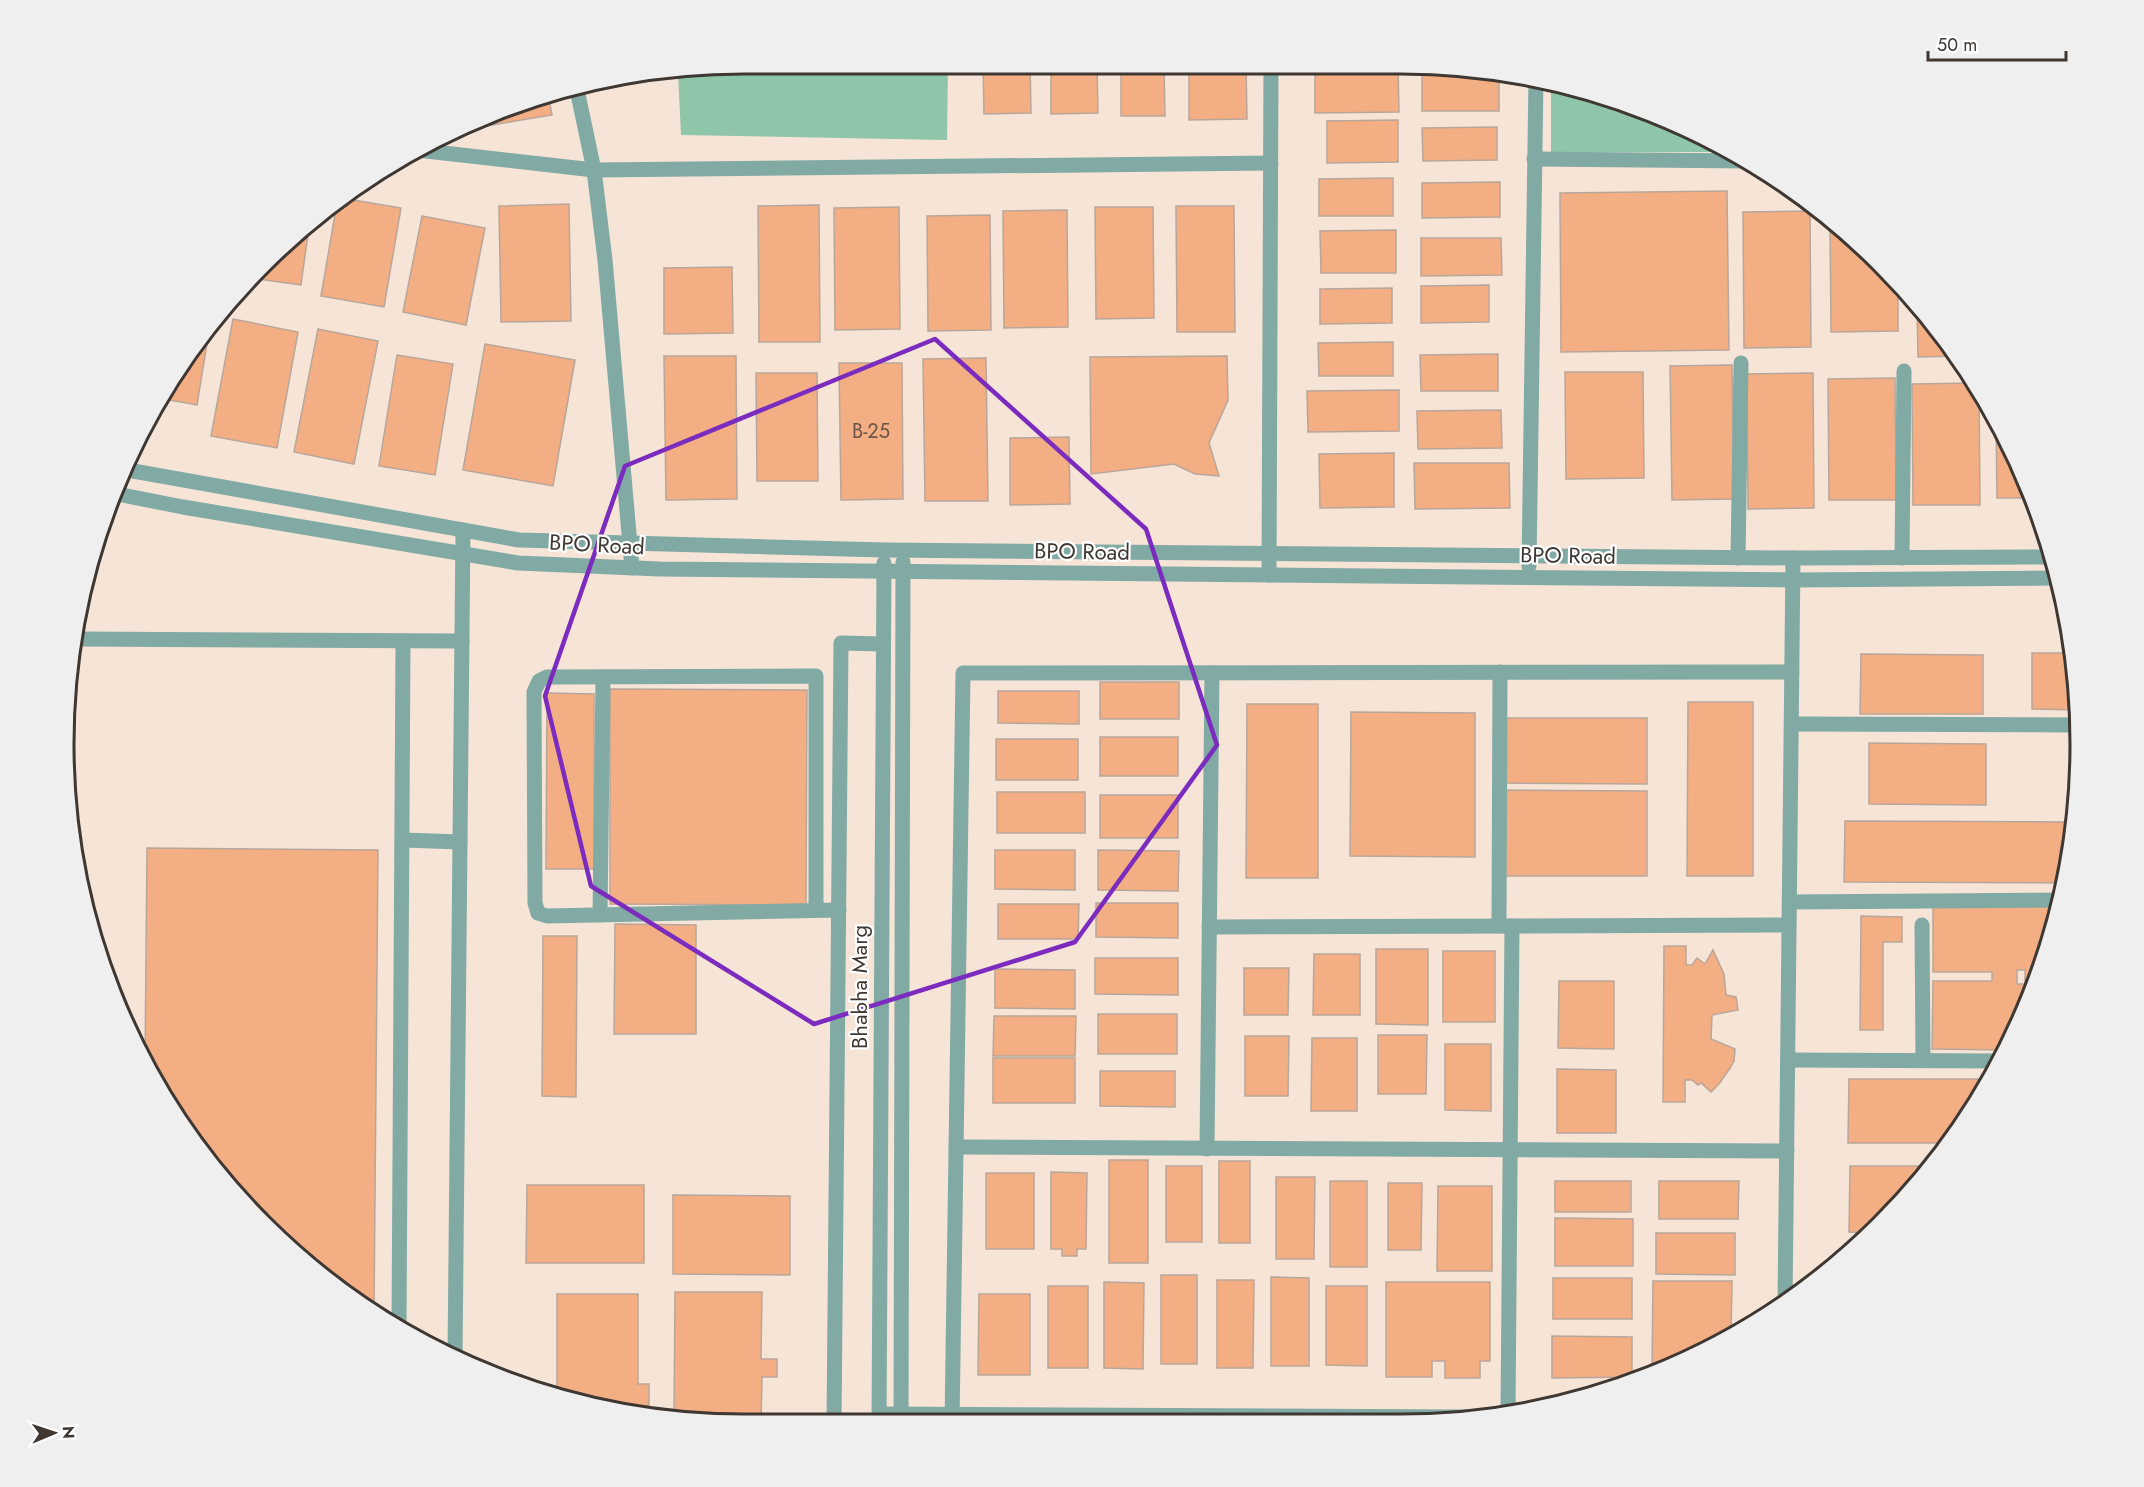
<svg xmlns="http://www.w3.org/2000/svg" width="2144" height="1487" viewBox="0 0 2144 1487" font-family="Jost,sans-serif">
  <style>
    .green { fill: #8fc6a9 }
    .building { fill: #f4ae84; stroke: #b9a69b; stroke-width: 1.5; fill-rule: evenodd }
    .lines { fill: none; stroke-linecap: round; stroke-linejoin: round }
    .minor { stroke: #82aaa4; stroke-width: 15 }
    .marked { fill: none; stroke: #7b2cbf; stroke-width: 4.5; stroke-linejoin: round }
    .labels { text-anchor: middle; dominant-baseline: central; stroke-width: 4.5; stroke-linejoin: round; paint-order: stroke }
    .number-label { font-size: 20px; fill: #6c5546 }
    .street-label { font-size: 22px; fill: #3e3732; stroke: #fff }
    .rim { fill: none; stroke: #3e3732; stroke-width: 3 }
  </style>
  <rect width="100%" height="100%" fill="#f6e4d7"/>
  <g class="green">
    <path d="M744 63H948L947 140 681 135 678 72Z"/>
    <path d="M1551 81 1620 99 1737 152H1551Z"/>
  </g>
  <g class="building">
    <path d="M983 63H1030L1031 113 984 114Z"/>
    <path d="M1051 63H1097L1098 113 1051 114Z"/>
    <path d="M1121 63H1164L1165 116H1121Z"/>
    <path d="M1189 63H1246L1247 119 1189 120Z"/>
    <path d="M1398 67 1399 112 1315 113V68Z"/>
    <rect x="1422" y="73" width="77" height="38"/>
    <path d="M548 93 552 115 462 130V126L483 115Z"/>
    <path d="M1398 120V162L1327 163V121Z"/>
    <path d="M1497 127V160L1423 161 1422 128Z"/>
    <path d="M1393 178V216H1319V179Z"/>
    <path d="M1500 182V217L1422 218V183Z"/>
    <path d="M1727 191 1729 350 1561 352 1560 193Z"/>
    <path d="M342 198 401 208 384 307 321 296 337 203Z"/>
    <path d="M569 204 571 321 501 322 499 206Z"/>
    <path d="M819 205 820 342H759L758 206Z"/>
    <path d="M1176 206H1234L1235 332H1177Z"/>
    <path d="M899 207 900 329 835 330 834 208Z"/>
    <path d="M1095 207H1153L1154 318 1096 319Z"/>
    <path d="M1067 210 1068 327 1004 328 1003 211Z"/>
    <path d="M1810 211 1811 347 1744 348 1743 212Z"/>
    <path d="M990 215 991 330 928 331 927 216Z"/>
    <path d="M422 216 485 228 466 325 403 312Z"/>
    <path d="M1830 223 1882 263 1898 282V331L1831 332Z"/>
    <path d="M309 227 301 285 251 278Z"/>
    <path d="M1396 230V273H1321L1320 231Z"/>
    <path d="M1421 238H1501L1502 275 1421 276Z"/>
    <path d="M732 267 733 333 664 334V268Z"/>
    <path d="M1489 285V322L1421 323V286Z"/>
    <path d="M1392 288V323L1320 324V289Z"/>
    <path d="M1917 306 1959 356 1918 357Z"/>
    <path d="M233 319 298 332 277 448 211 436Z"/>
    <path d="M210 325 197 405 158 398Z"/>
    <path d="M318 329 378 341 354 464 294 452Z"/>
    <path d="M1393 342V376H1319L1318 343Z"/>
    <path d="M485 344 575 360 553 486 463 470Z"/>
    <path d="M1498 354V391H1421L1420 355Z"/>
    <path d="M397 355 453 364 435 475 379 466Z"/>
    <path d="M664 356H736L737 499 666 500Z"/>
    <path d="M1227 356 1228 400 1209 443 1219 476 1195 474 1174 464 1091 474 1090 357Z"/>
    <path d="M986 358 988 501H925L923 359Z"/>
    <path d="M839 363H902L903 499 841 500Z"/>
    <path d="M1732 365 1734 499 1672 500 1670 366Z"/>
    <path d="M1565 372H1643L1644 478 1566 479Z"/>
    <path d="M756 373H817L818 481H757Z"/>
    <path d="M1813 373 1814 508 1748 509 1747 374Z"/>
    <path d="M1895 378 1896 500H1829L1828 379Z"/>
    <path d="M1976 383 1979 389 1980 505H1913L1912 384Z"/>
    <path d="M1399 390V431L1308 432 1307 391Z"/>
    <path d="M1501 410 1502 448 1418 449 1417 411Z"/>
    <path d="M1996 421 2029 483 2034 498H1997Z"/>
    <path d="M1069 437 1070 504 1010 505V438Z"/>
    <path d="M1394 453V507L1320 508 1319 454Z"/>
    <path d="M1414 463H1509L1510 508 1415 509Z"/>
    <path d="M2032 653H2072L2078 710 2032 709Z"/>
    <path d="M1861 654 1983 655V714H1860Z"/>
    <rect x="1100" y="682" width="79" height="37"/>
    <path d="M610 689 807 690 806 905 610 904Z"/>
    <path d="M998 691H1079V724L998 723Z"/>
    <path d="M547 693 594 694V869H546Z"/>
    <path d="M1688 702H1753V876H1687Z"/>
    <path d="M1247 704H1318V878H1246Z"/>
    <path d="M1351 712 1475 713V857L1350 856Z"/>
    <path d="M1501 718H1647V784L1501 783Z"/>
    <rect x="1100" y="737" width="78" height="39"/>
    <rect x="996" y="739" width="82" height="41"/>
    <path d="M1869 743 1986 744V805L1869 804Z"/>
    <path d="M1503 790 1647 791V876H1503Z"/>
    <rect x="997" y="792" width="88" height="41"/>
    <rect x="1100" y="795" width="78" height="43"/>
    <path d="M1845 821 2073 822 2068 877 2066 883 1844 882Z"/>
    <path d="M147 848 378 850 374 1314 365 1309 262 1224 178 1122 145 1065Z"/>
    <path d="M995 850H1075V890L995 889Z"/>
    <path d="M1098 850 1179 851 1178 891 1098 890Z"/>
    <path d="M1096 903H1178V938L1096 937Z"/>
    <path d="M1933 903 2059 904 2029 1004 2005 1050 1932 1049 1933 981H1992V972H1933ZM2017 970H2025V984H2017Z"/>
    <path d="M998 904H1079L1078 939H998Z"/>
    <path d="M1861 916 1902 917V942H1883V1030H1860Z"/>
    <path d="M615 924 696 925V1034H614Z"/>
    <path d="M543 936H577L576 1097 542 1096Z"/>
    <path d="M1664 946H1686V965H1692L1697 958 1705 964 1713 950 1724 974 1726 995 1736 997 1738 1010 1712 1015 1711 1039 1735 1049 1734 1061 1730 1068 1719 1084 1711 1092 1701 1083 1698 1085 1692 1080H1685V1102H1663Z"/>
    <path d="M1376 949H1428V1025L1376 1024Z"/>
    <rect x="1443" y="951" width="52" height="71"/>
    <path d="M1314 954H1360V1015H1313Z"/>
    <path d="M1095 958H1178V995L1095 994Z"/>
    <path d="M1244 968H1289L1288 1015H1244Z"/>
    <path d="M995 969 1075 970V1009L995 1008Z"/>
    <path d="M1559 981H1614V1049L1558 1048Z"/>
    <rect x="1098" y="1014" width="79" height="40"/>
    <path d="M994 1016H1076L1075 1056H993Z"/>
    <path d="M1378 1035H1427L1426 1094H1378Z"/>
    <path d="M1245 1036H1289L1288 1096H1245Z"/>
    <path d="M1312 1038H1357V1111H1311Z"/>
    <path d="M1445 1044H1491V1111L1445 1110Z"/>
    <rect x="993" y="1058" width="82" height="45"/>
    <path d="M1557 1069 1616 1070V1133H1557Z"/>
    <path d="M1100 1071H1175V1107L1100 1106Z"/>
    <path d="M1849 1079H1978V1100L1966 1122 1949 1143H1848Z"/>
    <rect x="1109" y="1160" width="39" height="103"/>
    <rect x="1219" y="1161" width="31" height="82"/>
    <rect x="1166" y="1166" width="36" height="76"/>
    <path d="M1850 1166H1929L1881 1225 1872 1233 1849 1232Z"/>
    <path d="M1051 1172 1087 1173 1086 1249H1077V1256H1062V1249H1051Z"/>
    <rect x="986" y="1173" width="48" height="76"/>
    <path d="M1276 1177H1315L1314 1259H1276Z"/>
    <rect x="1330" y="1181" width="37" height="86"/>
    <rect x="1555" y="1181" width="76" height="31"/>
    <path d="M1659 1181H1739L1738 1219H1659Z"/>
    <path d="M1388 1183H1422L1421 1250H1388Z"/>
    <path d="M527 1185H644V1263H526Z"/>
    <path d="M1438 1186H1492V1271H1437Z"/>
    <path d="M673 1195 790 1196V1275L673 1274Z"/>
    <path d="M1555 1218 1633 1219V1266H1555Z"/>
    <path d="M1656 1233H1735V1275L1656 1274Z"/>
    <rect x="1161" y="1275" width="36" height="89"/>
    <path d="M1271 1277 1309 1278V1366H1271Z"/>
    <rect x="1553" y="1278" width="79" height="41"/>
    <path d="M1217 1280H1254L1253 1368H1217Z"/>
    <path d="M1653 1281H1732L1731 1337 1702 1354 1652 1370Z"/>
    <path d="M1104 1282 1144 1283 1143 1369 1104 1368Z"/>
    <path d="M1386 1282H1490V1361H1480V1378H1445V1361H1432V1377H1386Z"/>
    <rect x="1048" y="1286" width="40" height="82"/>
    <path d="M1326 1286H1367V1366L1326 1365Z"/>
    <path d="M675 1292H762L761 1359H777V1377H762L761 1424 674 1417Z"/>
    <path d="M557 1294H638V1384H649V1406H638V1414L610 1411 557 1395Z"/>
    <path d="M979 1294H1030V1375H978Z"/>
    <path d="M1552 1336 1632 1337V1377L1552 1378Z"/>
  </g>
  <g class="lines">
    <g class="minor">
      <path d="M576 85 594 170 605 260 632 568"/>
      <path d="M417 150 594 170 1271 163"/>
      <path d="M1534 159 1749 161"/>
      <path d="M122 469 519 540 884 550 1793 558 2052 557"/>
      <path d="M112 493 183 507 518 563 659 569 1793 580 2058 578"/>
      <path d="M1738 558 1741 363"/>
      <path d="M1902 558 1904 371"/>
      <path d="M1529 566 1536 77"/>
      <path d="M1269 575 1271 63"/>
      <path d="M73 639 462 641"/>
      <path d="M1792 724 2079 725"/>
      <path d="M403 840 460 842"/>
      <path d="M1790 902 2061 900"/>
      <path d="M816 910V676L547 677 539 681 534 692 535 903 538 913 547 916 839 910"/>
      <path d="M600 915 603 677"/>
      <path d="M1922 925 1923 1060"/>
      <path d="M1499 926 1500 672"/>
      <path d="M1209 927 1789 925"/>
      <path d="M1788 1060 1999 1061"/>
      <path d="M956 1147 1787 1151"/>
      <path d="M1207 1149 1212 673"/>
      <path d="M1785 1304 1793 558"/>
      <path d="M399 1327 403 641"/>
      <path d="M455 1357 463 530"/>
      <path d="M1508 1413 1512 926"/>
      <path d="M879 1414 1468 1417"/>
      <path d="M834 1424 841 643 883 644"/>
      <path d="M879 1424 884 563"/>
      <path d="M901 1424 903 562"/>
      <path d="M952 1424 963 673 1792 672"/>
    </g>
  </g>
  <path class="marked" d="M935 339 1146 529 1217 745 1075 942 814 1024 591 886 545 696 625 466Z"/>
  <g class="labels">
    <g class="number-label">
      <text x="871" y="431">B-25</text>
    </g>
    <g class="street-label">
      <text transform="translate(597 544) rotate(3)">BPO Road</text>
      <text transform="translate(1082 551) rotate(1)">BPO Road</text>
      <text transform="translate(1568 555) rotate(1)">BPO Road</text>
      <text transform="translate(859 987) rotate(-90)">Bhabha Marg</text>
    </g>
  </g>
  <path d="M0 0H2144V1487H0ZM744 74H1400A670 670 0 0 1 2070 744V744A670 670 0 0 1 1400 1414H744A670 670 0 0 1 74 744V744A670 670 0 0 1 744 74Z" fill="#f0efef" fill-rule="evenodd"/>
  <path class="rim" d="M744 74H1400A670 670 0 0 1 2070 744V744A670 670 0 0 1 1400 1414H744A670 670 0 0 1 74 744V744A670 670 0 0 1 744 74Z"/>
  <g transform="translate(54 1433) rotate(88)" stroke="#ffffff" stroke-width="4.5" paint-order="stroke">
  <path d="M0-4.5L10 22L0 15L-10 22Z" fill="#3e3732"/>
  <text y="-9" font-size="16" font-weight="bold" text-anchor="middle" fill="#3e3732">N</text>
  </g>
  <path d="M1928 51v9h138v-9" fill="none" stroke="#3e3732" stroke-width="3"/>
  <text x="1937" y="51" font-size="18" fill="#3e3732" stroke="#ffffff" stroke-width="4.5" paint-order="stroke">50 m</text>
</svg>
